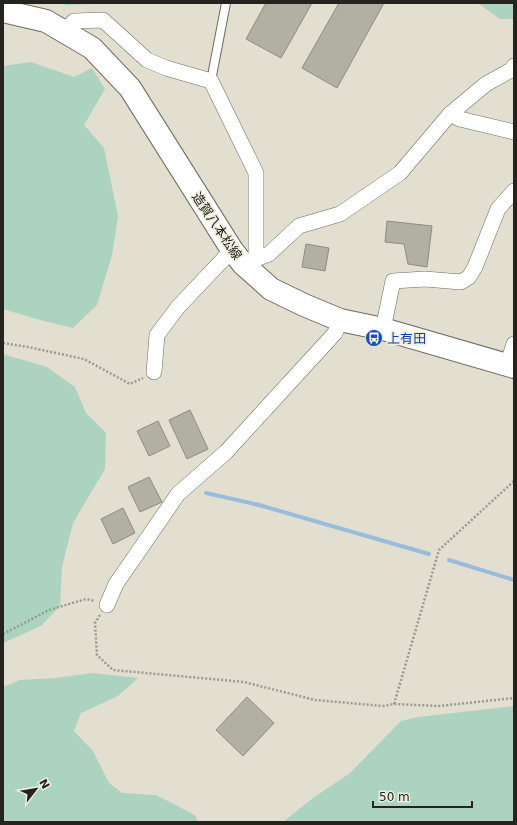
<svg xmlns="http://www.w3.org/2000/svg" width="517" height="825" viewBox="0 0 517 825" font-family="'DejaVu Sans','Noto Sans JP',sans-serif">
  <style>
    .green { fill: #acd2c0 }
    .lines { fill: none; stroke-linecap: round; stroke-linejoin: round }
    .stream { stroke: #99bbdc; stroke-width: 4 }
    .building { fill: #b2b0a3; stroke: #8e8b7f }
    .lane-casing { stroke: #6e6c5f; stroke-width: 10 }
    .street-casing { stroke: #6e6c5f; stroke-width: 16 }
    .secondary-casing { stroke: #6e6c5f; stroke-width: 24 }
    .path { stroke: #9b998e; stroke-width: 2.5; stroke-dasharray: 2 2; stroke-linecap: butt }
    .lane { stroke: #fff; stroke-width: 8 }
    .street { stroke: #fff; stroke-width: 15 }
    .secondary { stroke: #fff; stroke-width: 22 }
    .labels { text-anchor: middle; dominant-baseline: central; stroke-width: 3.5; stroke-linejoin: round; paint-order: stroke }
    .street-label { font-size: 13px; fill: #24231e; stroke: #efedde }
    .transit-label { font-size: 13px; fill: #164399; stroke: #efedde; text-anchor: start }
  </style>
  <rect width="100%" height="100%" fill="#e2dfd1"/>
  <g class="green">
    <path d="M65 3H117L65 5Z"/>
    <path d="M478 3H514V19H500Z"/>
    <path d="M31 62 74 77 92 68 105 89 84 125 104 148 118 216 112 255 97 305 73 328 36 319 3 309V66Z"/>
    <path d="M3 354 47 367 75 387 86 413 106 433 105 469 73 523 62 567 60 606 41 626 3 643Z"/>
    <path d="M93 673 138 678 118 696 81 713 74 731 93 751 109 783 122 793 156 795 195 815 198 822H3V687L20 680 55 678Z"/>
    <path d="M514 706V822H283L313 798 350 773 401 721 418 717Z"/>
  </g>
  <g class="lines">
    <g class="stream">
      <path d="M206 493 259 505 429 554"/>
      <path d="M449 560 514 580"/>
    </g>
  </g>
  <g class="building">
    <path d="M266 3H312L281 58 246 39Z"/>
    <path d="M339 3H384L337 88 302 68Z"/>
    <path d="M387 221 432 226 427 267 408 264 404 244 385 242Z"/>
    <path d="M306 244 329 248 325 271 302 267Z"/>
    <path d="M190 410 208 449 187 459 169 420Z"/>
    <path d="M158 421 170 446 149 456 137 431Z"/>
    <path d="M149 477 162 502 140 512 128 487Z"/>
    <path d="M123 508 135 533 113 544 101 519Z"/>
    <path d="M247 697 274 723 243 756 216 730Z"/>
  </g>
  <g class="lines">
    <g class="lane-casing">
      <path id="lane" d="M211 81 226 3"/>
    </g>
    <g class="street-casing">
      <g id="street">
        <path d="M64 32 74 21 103 20 147 60 166 68 211 81 256 173V258"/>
        <path d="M450 114 460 119 514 132"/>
        <path d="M248 262 269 254 299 226 340 214 400 173 450 114 486 84 511 70 514 66"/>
        <path d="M383 329 393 281 425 279 461 282 469 277 475 267 498 209 514 191"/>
        <path d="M507 365 514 344"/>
        <path d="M154 372 157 335 178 307 232 250"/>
        <path d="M107 605 116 584 178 494 226 452 335 333 340 320"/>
      </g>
    </g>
    <g class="secondary-casing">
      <path id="secondary" d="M3 11 46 21 92 48 130 88 232 250 243 264 271 289 304 305 340 320 383 329 514 367"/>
    </g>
    <g class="path">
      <path d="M3 343 28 347 84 359 130 384 143 378"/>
      <path d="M100 615 95 623 97 655 113 670 244 682 315 700 383 706 394 704 439 706 514 698"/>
      <path d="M3 634 49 610 86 599 95 601"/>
      <path d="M394 704 439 550 514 481"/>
    </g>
    <use href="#lane" class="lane"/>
    <use href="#street" class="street"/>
    <use href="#secondary" class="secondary"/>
  </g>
  <defs>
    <g id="bus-disc" transform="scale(0.9)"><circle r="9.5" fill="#1a4fb4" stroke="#efedde"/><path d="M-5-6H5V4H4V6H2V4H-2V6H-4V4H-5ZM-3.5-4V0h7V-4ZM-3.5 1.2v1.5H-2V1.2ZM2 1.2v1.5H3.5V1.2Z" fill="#fff"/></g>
  </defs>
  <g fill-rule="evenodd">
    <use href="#bus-disc" x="374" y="338"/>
  </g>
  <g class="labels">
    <g class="street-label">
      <text transform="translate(217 226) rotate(56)">造賀八本松線</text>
    </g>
    <g class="transit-label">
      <text x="387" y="338">上有田</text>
    </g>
  </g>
  <rect width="517" height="825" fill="none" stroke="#24231e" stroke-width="8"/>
  <g transform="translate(36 789) rotate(59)" stroke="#efedde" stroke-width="3" paint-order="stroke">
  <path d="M0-3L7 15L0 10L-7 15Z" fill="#24231e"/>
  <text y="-6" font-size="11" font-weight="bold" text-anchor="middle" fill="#24231e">N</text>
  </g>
  <path d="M373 801v6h99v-6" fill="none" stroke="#24231e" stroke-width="2"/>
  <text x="379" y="801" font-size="12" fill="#24231e" stroke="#efedde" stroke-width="3" paint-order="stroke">50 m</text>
</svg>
